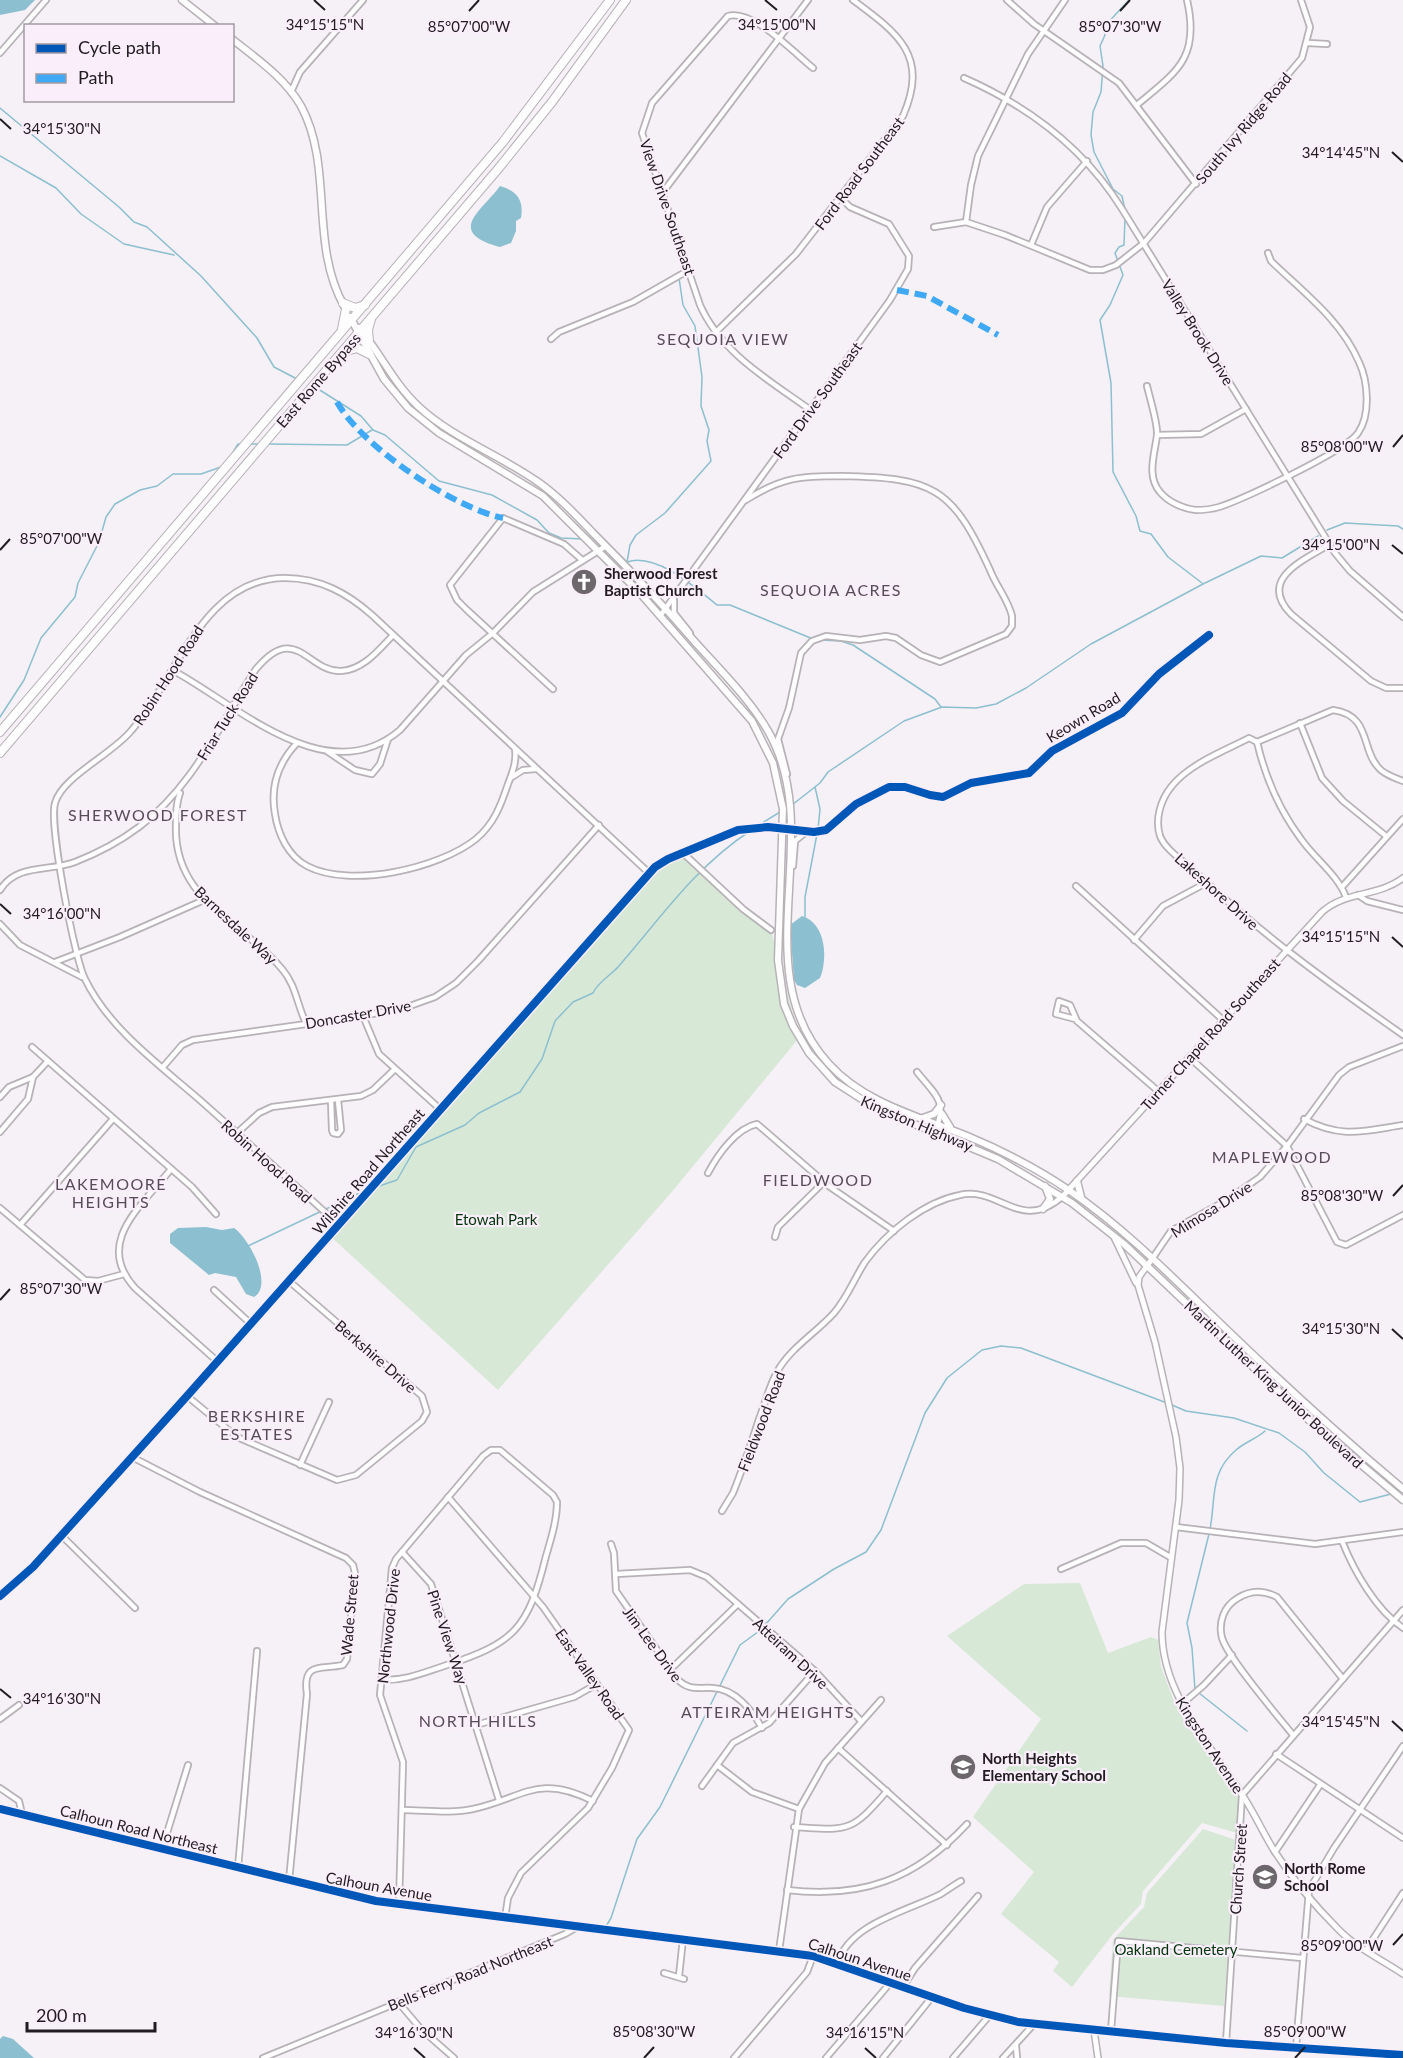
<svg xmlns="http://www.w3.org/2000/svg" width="1403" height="2058" viewBox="0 0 1403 2058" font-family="Lato,sans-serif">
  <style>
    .green { fill: #d7e8d7 }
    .water { fill: #8cbfcf }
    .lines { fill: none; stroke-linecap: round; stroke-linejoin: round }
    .stream { stroke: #8cbfcf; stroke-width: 1.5 }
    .minor-casing { stroke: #b6b2b6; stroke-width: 8 }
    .tertiary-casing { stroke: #b6b2b6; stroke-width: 8 }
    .secondary-casing { stroke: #b6b2b6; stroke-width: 9 }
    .trunk-casing { stroke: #b6b2b6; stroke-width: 10 }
    .minor { stroke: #fefdfe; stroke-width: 4.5 }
    .tertiary { stroke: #fefdfe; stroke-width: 5 }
    .secondary { stroke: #fefdfe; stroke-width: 6 }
    .trunk { stroke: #fefdfe; stroke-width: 8 }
    .quiet { stroke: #3fa9f5; stroke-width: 6; stroke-dasharray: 12 6; stroke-linecap: butt }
    .cycleway-casing { stroke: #f9eef9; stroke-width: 11 }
    .cycleway { stroke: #0057b8; stroke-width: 8 }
    .ticks { fill: none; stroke: #201c20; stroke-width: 2 }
    .labels { text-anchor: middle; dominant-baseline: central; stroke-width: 4.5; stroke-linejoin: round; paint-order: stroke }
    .street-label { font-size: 15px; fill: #201c20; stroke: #f9eef9 }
    .poi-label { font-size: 15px; font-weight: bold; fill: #201c20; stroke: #f9eef9; text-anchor: start }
    .park-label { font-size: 15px; fill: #003408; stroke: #f9eef9 }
    .neighbourhood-label { font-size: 16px; letter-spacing: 1.5px; fill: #564d56; stroke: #f9eef9 }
    .ticks-label { font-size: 15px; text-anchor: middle; fill: #201c20; stroke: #f9eef9; stroke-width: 4.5; stroke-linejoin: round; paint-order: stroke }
  </style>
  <rect width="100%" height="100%" fill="#f6f1f6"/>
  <g class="green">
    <path d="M683 853 771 930 799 1038 670 1194 498 1390 329 1235 655 867Z"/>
    <path d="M1080 1583 1108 1653 1151 1637 1158 1640 1161 1667 1174 1701 1239 1799 1237 1833 1202 1823 1143 1891 1141 1904 1113 1934 1072 1987 1053 1971 1059 1962 1001 1914 1034 1872 973 1817 1041 1719 947 1636 1024 1584Z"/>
    <path d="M1203 1829 1236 1840 1224 2006 1109 1996 1113 1940 1144 1907 1147 1893Z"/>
  </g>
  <g class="water">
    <path d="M0 0H35L25 10 0 15Z"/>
    <path d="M500 186C517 191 524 200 521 218L516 221V231L511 243 500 247C444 232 483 210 500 186Z"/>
    <path d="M802 916C826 923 828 959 820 978L805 988 797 985 794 980 790 925Z"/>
    <path d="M206 1227 222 1230 234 1228C249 1238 274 1285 254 1297L246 1294 236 1277 215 1273 209 1275 170 1243V1234L178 1228Z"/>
    <path d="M3 2036 13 2039 34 2058H0V2039Z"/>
  </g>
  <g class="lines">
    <g class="stream">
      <path d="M0 108 119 207 134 222 147 227 201 276 257 338 274 367 297 379"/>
      <path d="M0 156 56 188 81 214 124 244 174 255"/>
      <path d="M1125 210 1122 196 1113 189 1094 152 1091 135 1093 112 1101 92 1103 66 1100 46 1105 35 1103 28 1129 0"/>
      <path d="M1125 218 1124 245 1119 247 1115 253 1123 275 1110 305 1100 320 1111 383 1113 472 1136 516 1140 531 1151 534 1168 557 1202 583"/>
      <path d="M315 387 361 416 373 430 385 435 439 481 492 495 537 520 549 533 561 538 583 539"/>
      <path d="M250 444H260"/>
      <path d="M268 444 347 445 372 430"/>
      <path d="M232 454 238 444H242"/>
      <path d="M1327 530 1345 523 1398 526 1403 529"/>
      <path d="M610 546 627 562"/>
      <path d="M627 562C656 552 696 588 717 605H730L813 639"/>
      <path d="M627 562 630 545 636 535 665 513 711 461 707 441 709 430 701 406 702 377 695 326 683 305 679 278"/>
      <path d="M821 640 841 641 853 645 935 699 941 707"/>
      <path d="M0 717 24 680 41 638 75 597 78 583 99 542 106 517 115 504 140 490 157 486 173 474H201L221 467"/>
      <path d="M815 787 820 809 818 829"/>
      <path d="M792 805 820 783 828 772 904 721 942 707 976 708 996 704 1026 688 1091 644 1203 584 1261 556 1282 558 1318 536"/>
      <path d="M759 825 780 812"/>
      <path d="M805 917V897L817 834"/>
      <path d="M373 1188 397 1180 416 1147 465 1125 479 1113 520 1092 542 1059 555 1021 573 1002 593 993C597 983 611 975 618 967 661 918 694 868 750 831"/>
      <path d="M248 1246 366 1190"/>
      <path d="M1172 1405 1186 1411 1234 1418 1279 1433 1305 1452 1324 1473 1360 1502 1391 1494"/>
      <path d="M1210 1529C1216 1499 1209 1473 1236 1450 1245 1442 1256 1439 1265 1431"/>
      <path d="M765 1625 788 1599 834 1569 866 1552 881 1530 925 1413 947 1378 982 1350 1001 1346 1021 1348 1167 1403"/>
      <path d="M1195 1690 1192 1648 1187 1623 1209 1534"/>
      <path d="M1199 1693 1247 1731"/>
      <path d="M605 1928 611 1918 637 1839 660 1807 740 1645 762 1629"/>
    </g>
    <g class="minor-casing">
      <g id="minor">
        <path d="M1007 0 1034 24 1119 83 1196 184"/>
        <path d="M1308 43 1327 44"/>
        <path d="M0 53 46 0"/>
        <path d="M964 78C1030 107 1084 148 1122 209L1335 553 1350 571 1403 617"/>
        <path d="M291 92 300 72 363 0"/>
        <path d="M1138 104C1178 71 1200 57 1187 0"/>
        <path d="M663 192 808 0"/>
        <path d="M966 222 971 185 978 156 1028 54 1065 0"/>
        <path d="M934 227 966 222 1005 235 1090 270H1103L1116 265 1144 243 1302 58 1310 27 1301 0"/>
        <path d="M1031 245 1047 207 1087 161"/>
        <path d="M716 332 796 254 903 116C929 56 899 34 853 0"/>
        <path d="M551 339 559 332 633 302 689 270"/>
        <path d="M1147 386C1150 399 1158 424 1157 435 1155 453 1146 476 1160 492 1168 502 1184 509 1196 510 1203 510 1212 509 1219 507 1243 499 1346 451 1358 433 1371 415 1368 381 1359 362 1341 320 1303 292 1271 261L1268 253"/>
        <path d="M809 409C769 380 721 353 700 305L642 133 652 103 728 16C753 9 793 52 813 68"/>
        <path d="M1157 435 1201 434 1246 409"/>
        <path d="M746 500C782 477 801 476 842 476 932 478 952 486 990 570 996 586 1008 599 1012 616V626L1006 634 940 662 921 655 896 638 886 636 860 640 826 636 812 641 801 653 789 708 778 739 787 774"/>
        <path d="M1330 544C1304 560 1257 579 1291 614L1371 681 1386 688H1403"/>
        <path d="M674 600V613L690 633"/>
        <path d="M660 616 890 300 908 269 909 256 889 224 850 207 841 198"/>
        <path d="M174 671C238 706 328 792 400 730L466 655 493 633 533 592 606 546"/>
        <path d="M553 689 467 610 457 600 450 585 503 518 564 544 581 559"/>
        <path d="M1300 723 1322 778 1343 801 1386 836"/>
        <path d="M1257 742 1249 738C1213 757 1159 774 1158 823 1158 826 1159 833 1160 836 1165 849 1182 860 1192 869 1257 931 1329 983 1403 1035"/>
        <path d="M1257 742 1333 710C1371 715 1361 749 1378 767 1383 774 1395 778 1403 781"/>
        <path d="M1257 742C1265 776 1280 811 1301 839 1315 859 1337 874 1346 897"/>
        <path d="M297 743C278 763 270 786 275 814 278 834 288 856 307 866 351 889 440 868 476 839 494 824 501 805 508 784 512 773 517 762 515 749"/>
        <path d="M328 752 355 770 372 774 380 764 388 739"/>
        <path d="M512 777 523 770 536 769"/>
        <path d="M180 793C176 803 176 814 176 825 173 900 241 920 282 969 296 985 297 1005 306 1023"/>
        <path d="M683 853 743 909 771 930"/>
        <path d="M793 866 795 841 806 832"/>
        <path d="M1076 886 1223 1020"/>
        <path d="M1342 887 1403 819"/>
        <path d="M0 890C17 863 49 872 75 862 98 853 119 842 139 827 193 787 220 724 256 669 296 621 307 672 341 671 363 670 379 650 393 635"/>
        <path d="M1358 895 1367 901 1403 910"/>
        <path d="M0 924 20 945 82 977"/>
        <path d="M1134 940 1163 906 1206 883"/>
        <path d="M55 962 120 937 204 900"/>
        <path d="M363 1016 379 1054 440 1109"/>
        <path d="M1075 1019 1056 1014 1059 1001 1070 1005 1077 1021 1158 1091"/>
        <path d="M32 1047 192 1187 216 1214"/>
        <path d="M1189 1057 1287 1146 1337 1242 1346 1245 1403 1215"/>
        <path d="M163 1067 182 1045 193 1040 363 1016 407 1007 435 997 456 983 478 961 599 825"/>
        <path d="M917 1072C936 1096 948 1100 935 1132"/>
        <path d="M0 1097 9 1087 33 1077 48 1061"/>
        <path d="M331 1101 332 1130 333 1133 338 1134 341 1130 338 1100"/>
        <path d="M1304 1119C1341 1139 1364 1131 1403 1125"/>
        <path d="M0 1132 28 1099 33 1077"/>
        <path d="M237 1133 259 1113 272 1107 361 1096 373 1090 394 1070"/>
        <path d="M171 1169C143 1205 93 1242 135 1288L218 1362"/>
        <path d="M708 1173C717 1156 736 1128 757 1124L830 1187 894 1231"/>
        <path d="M0 1208 85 1280 98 1281 124 1274"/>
        <path d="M338 1224C293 1183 247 1142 201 1101 161 1066 109 1029 85 979 74 957 49 824 55 803 62 777 111 755 131 731 177 679 202 578 285 578 320 578 347 593 372 615L649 873"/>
        <path d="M20 1225 113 1119"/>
        <path d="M775 1237 778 1227 824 1182"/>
        <path d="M1152 1259 1171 1231 1227 1200 1260 1177 1287 1146 1339 1075 1349 1067 1403 1046"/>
        <path d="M214 1290 251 1324"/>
        <path d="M187 1396 237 1437 337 1480 356 1475 422 1421 427 1412 422 1396 289 1281"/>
        <path d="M132 1457 200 1492 346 1558 353 1565 355 1573 347 1659 343 1665C321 1670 302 1661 307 1694L289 1881"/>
        <path d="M300 1465 329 1402"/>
        <path d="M448 1497 543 1607 629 1730 612 1768 588 1808 521 1873 508 1898 505 1918"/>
        <path d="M722 1511 733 1493C743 1468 751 1444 759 1419 765 1404 769 1386 777 1372 790 1348 816 1333 834 1313 847 1298 854 1279 865 1262 887 1232 924 1202 960 1195 1000 1186 1020 1234 1063 1196"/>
        <path d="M1176 1527 1315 1544 1403 1532"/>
        <path d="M61 1535 135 1608"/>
        <path d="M1342 1541C1354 1571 1376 1610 1403 1628"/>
        <path d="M611 1544 614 1553 616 1591 678 1680C690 1691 698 1687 713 1688 735 1689 752 1710 762 1728"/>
        <path d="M402 1552 431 1584 499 1800"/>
        <path d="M1061 1569 1121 1543H1146L1170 1557"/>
        <path d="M616 1574 690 1570 707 1577 815 1671 861 1721"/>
        <path d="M0 1596 33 1567 187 1396 655 867 668 859 738 830 768 827 814 832 826 830 856 804 889 787H905L930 795 943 797 971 783 1029 773 1052 751 1122 713 1159 674 1209 635"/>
        <path d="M670 1670 738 1604"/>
        <path d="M381 1680C404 1681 423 1673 444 1666 515 1643 528 1629 546 1556 551 1539 557 1520 557 1502L553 1495 500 1450H491L483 1456 396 1559 392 1568 380 1695 403 1762 399 1905"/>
        <path d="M1182 1704 1204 1685 1232 1655"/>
        <path d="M0 1719 19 1705"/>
        <path d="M476 1725 574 1697 597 1684"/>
        <path d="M1293 1735C1277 1715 1228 1658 1222 1638 1218 1622 1224 1606 1238 1598 1251 1590 1264 1590 1277 1597L1343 1679"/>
        <path d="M838 1748 947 1845"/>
        <path d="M1276 1754 1403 1838"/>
        <path d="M717 1765 752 1792 799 1809"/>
        <path d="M702 1786 733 1743 769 1723 815 1671"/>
        <path d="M0 1788 19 1801 22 1814"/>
        <path d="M402 1810C425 1810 450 1814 473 1809 524 1798 537 1773 593 1801"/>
        <path d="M794 1827C848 1830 850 1834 887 1791"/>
        <path d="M162 1849 188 1765"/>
        <path d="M1275 1852 1320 1785"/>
        <path d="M238 1868 257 1651"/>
        <path d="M787 1890C862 1899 916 1879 967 1824"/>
        <path d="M1366 1950 1403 1893"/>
        <path d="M779 1951 799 1809 825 1763 881 1700"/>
        <path d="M838 1963C848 1924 910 1910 941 1894 947 1890 954 1885 961 1881"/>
        <path d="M664 1973 684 1979"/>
        <path d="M679 1976 683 1939"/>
        <path d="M903 1987 915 1968 978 1896"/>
        <path d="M398 2002 421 2029 454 2058"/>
        <path d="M1111 2031 1118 1941 1302 1958"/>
        <path d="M1226 2043 1242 1795 1403 1610"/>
        <path d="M1016 2046 1017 2058"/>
        <path d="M1296 2048 1309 1890 1334 1848 1403 1746"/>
        <path d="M263 2058 565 1934 577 1927"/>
        <path d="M734 2058 807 1972 813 1956"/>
        <path d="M826 2058 891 1982"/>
        <path d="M883 2058 932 1997"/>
        <path d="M953 2058 989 2016"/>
        <path d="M1003 2058 1034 2024"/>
      </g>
    </g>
    <g class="tertiary-casing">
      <g id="tertiary">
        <path d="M1063 1196 1322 912C1345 891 1378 897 1403 878"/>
        <path d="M1114 1237 1136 1283"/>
        <path d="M1152 1259 1139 1277 1138 1285 1155 1342 1176 1437 1180 1468 1179 1500 1162 1632C1162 1694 1210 1744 1241 1793 1254 1812 1263 1833 1275 1852 1293 1880 1316 1907 1339 1930 1357 1948 1382 1960 1403 1974"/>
        <path d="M0 1809 376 1901 813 1956 964 2008 1018 2022 1226 2043 1403 2055"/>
        <path d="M1094 2030 1098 2058"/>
      </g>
    </g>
    <g class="secondary-casing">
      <g id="secondary">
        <path d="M182 0 215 26"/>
        <path d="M232 39C257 59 285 78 301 106 334 167 309 243 344 306"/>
        <path d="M350 317 384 379 408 408 439 433 543 496 640 593 752 721 773 763 783 809 778 960 784 1004 793 1026 809 1053 835 1082 874 1107 998 1159 1072 1203 1124 1244 1312 1423 1403 1500"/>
        <path d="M359 328C381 354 394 384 419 407 454 439 500 455 538 482 558 496 576 515 593 533 628 568 662 604 695 642 720 670 749 698 768 731 828 835 742 970 829 1064 864 1103 920 1117 967 1136 1003 1151 1038 1169 1070 1191 1127 1230 1175 1280 1225 1328 1282 1383 1341 1437 1403 1489"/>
        <path d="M942 1114 950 1127"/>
        <path d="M923 1118 934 1114 941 1105"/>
        <path d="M1077 1181 1081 1197"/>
        <path d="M1043 1209 1050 1199 1045 1186"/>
      </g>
    </g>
    <g class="trunk-casing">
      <g id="trunk">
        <path d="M343 303 355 308 365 305"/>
        <path d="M342 329 346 309"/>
        <path d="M369 341 368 330 371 319"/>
        <path d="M343 352 357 348 369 354"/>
        <path d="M0 732 503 142 610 0"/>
        <path d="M0 753 498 169 552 102 626 0"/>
      </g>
    </g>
    <use href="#minor" class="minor"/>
    <use href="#tertiary" class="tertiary"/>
    <use href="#secondary" class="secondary"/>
    <use href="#trunk" class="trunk"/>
    <g class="quiet">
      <path d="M897 290 927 296 998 335"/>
      <path d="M337 402C362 447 454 508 503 518"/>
    </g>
    <g class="cycleway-casing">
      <g id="cycleway">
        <path d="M0 1596 33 1567 187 1396 655 867 668 859 738 830 768 827 814 832 826 830 856 804 889 787H905L930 795 943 797 971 783 1029 773 1052 751 1122 713 1159 674 1209 635"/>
        <path d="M0 1809 376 1901 813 1956 964 2008 1018 2022 1226 2043 1403 2055"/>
      </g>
    </g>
    <use href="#cycleway" class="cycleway"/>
  </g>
  <path class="ticks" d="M314 0 325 10M765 0 777 10M469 11 479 0M1120 11 1130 0M0 119 11 129M1392 152 1403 162M1393 447 1403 435M1392 545 1403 554M0 550 10 539M0 904 11 914M1392 937 1403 947M1393 1196 1403 1185M0 1300 10 1289M1392 1329 1403 1339M0 1689 11 1698M1392 1721 1403 1731M1393 1945 1403 1934M414 2048 425 2058M865 2048 876 2058M644 2058 654 2047M1295 2058 1305 2047"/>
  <defs>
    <g id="church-disc" transform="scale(1.35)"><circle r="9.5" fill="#6b676b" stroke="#f9eef9"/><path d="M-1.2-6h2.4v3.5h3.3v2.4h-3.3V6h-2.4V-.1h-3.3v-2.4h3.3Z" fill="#fff"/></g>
    <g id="school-disc" transform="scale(1.35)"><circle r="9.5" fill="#6b676b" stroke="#f9eef9"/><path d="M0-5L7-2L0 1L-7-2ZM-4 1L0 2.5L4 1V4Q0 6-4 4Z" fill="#fff"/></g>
  </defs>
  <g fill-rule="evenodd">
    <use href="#church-disc" x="584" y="582"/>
    <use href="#school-disc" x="963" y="1767"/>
    <use href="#school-disc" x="1265" y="1877"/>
  </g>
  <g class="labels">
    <g class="street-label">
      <text transform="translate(1243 128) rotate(-50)">South Ivy Ridge Road</text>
      <text transform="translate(859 173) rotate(-53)">Ford Road Southeast</text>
      <text transform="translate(668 207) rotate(71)">View Drive Southeast</text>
      <text transform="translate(1198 332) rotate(58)">Valley Brook Drive</text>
      <text transform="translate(318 380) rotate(-49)">East Rome Bypass</text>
      <text transform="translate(817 400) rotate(-54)">Ford Drive Southeast</text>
      <text transform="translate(168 675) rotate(-57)">Robin Hood Road</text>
      <text transform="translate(227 716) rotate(-58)">Friar Tuck Road</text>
      <text transform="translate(1083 717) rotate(-31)">Keown Road</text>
      <text transform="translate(1217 891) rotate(42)">Lakeshore Drive</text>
      <text transform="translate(236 925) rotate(43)">Barnesdale Way</text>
      <text transform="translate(358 1014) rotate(-10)">Doncaster Drive</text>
      <text transform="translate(1210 1034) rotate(-48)">Turner Chapel Road Southeast</text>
      <text transform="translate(917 1123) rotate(23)">Kingston Highway</text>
      <text transform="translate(267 1161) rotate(42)">Robin Hood Road</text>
      <text transform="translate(368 1171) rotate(-49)">Wilshire Road Northeast</text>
      <text transform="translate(1211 1209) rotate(-32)">Mimosa Drive</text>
      <text transform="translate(376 1356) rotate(41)">Berkshire Drive</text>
      <text transform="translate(1274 1384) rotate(43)">Martin Luther King Junior Boulevard</text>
      <text transform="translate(761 1421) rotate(-69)">Fieldwood Road</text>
      <text transform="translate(349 1615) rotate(-85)">Wade Street</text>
      <text transform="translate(388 1626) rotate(-84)">Northwood Drive</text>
      <text transform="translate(448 1637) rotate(72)">Pine View Way</text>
      <text transform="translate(653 1644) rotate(54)">Jim Lee Drive</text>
      <text transform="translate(791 1653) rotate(43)">Atteiram Drive</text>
      <text transform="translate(590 1674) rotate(55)">East Valley Road</text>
      <text transform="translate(1210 1745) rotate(57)">Kingston Avenue</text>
      <text transform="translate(139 1829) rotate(14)">Calhoun Road Northeast</text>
      <text transform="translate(1238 1869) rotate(-86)">Church Street</text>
      <text transform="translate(379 1886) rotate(10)">Calhoun Avenue</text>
      <text transform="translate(860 1959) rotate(18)">Calhoun Avenue</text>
      <text transform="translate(470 1973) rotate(-22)">Bells Ferry Road Northeast</text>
    </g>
    <g class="poi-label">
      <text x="604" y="573">Sherwood Forest<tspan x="604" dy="17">Baptist Church</tspan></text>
      <text x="982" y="1758">North Heights<tspan x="982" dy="17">Elementary School</tspan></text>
      <text x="1284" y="1868">North Rome<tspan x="1284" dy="17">School</tspan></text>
    </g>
    <g class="park-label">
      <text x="496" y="1219">Etowah Park</text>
      <text x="1176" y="1949">Oakland Cemetery</text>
    </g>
    <g class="neighbourhood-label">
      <text x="723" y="338">SEQUOIA VIEW</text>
      <text x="831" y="589">SEQUOIA ACRES</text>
      <text x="158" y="814">SHERWOOD FOREST</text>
      <text x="1272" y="1156">MAPLEWOOD</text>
      <text x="818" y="1179">FIELDWOOD</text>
      <text x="111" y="1183">LAKEMOORE<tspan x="111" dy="18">HEIGHTS</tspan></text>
      <text x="257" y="1415">BERKSHIRE<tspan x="257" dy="18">ESTATES</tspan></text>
      <text x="768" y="1711">ATTEIRAM HEIGHTS</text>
      <text x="478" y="1720">NORTH HILLS</text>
    </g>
  </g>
  <g class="ticks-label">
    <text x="325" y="30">34°15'15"N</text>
    <text x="777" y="30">34°15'00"N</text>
    <text x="469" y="32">85°07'00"W</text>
    <text x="1120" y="32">85°07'30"W</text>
    <text x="62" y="134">34°15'30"N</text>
    <text x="1341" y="158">34°14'45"N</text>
    <text x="1342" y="452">85°08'00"W</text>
    <text x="61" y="544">85°07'00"W</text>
    <text x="1341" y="550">34°15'00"N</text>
    <text x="62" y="919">34°16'00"N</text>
    <text x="1341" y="942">34°15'15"N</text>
    <text x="1342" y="1201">85°08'30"W</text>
    <text x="61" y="1294">85°07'30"W</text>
    <text x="1341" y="1334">34°15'30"N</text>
    <text x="62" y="1704">34°16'30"N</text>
    <text x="1341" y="1727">34°15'45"N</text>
    <text x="1342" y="1951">85°09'00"W</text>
    <text x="654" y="2037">85°08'30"W</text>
    <text x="1305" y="2037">85°09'00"W</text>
    <text x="414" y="2038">34°16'30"N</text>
    <text x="865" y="2038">34°16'15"N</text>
  </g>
  <rect x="24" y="24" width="210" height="78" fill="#f9eef9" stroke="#a29aa2" stroke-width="1.5"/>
  <rect x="36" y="44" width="30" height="9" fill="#0057b8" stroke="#a29aa2" stroke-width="1.5"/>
  <text x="78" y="54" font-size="18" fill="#201c20">Cycle path</text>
  <rect x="36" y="74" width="30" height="9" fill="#3fa9f5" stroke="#a29aa2" stroke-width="1.5"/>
  <text x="78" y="84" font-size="18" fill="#201c20">Path</text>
  <path d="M27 2022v9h128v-9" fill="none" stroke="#201c20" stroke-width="3"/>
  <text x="36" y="2022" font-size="18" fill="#201c20" stroke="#f9eef9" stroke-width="4.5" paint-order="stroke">200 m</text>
</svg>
